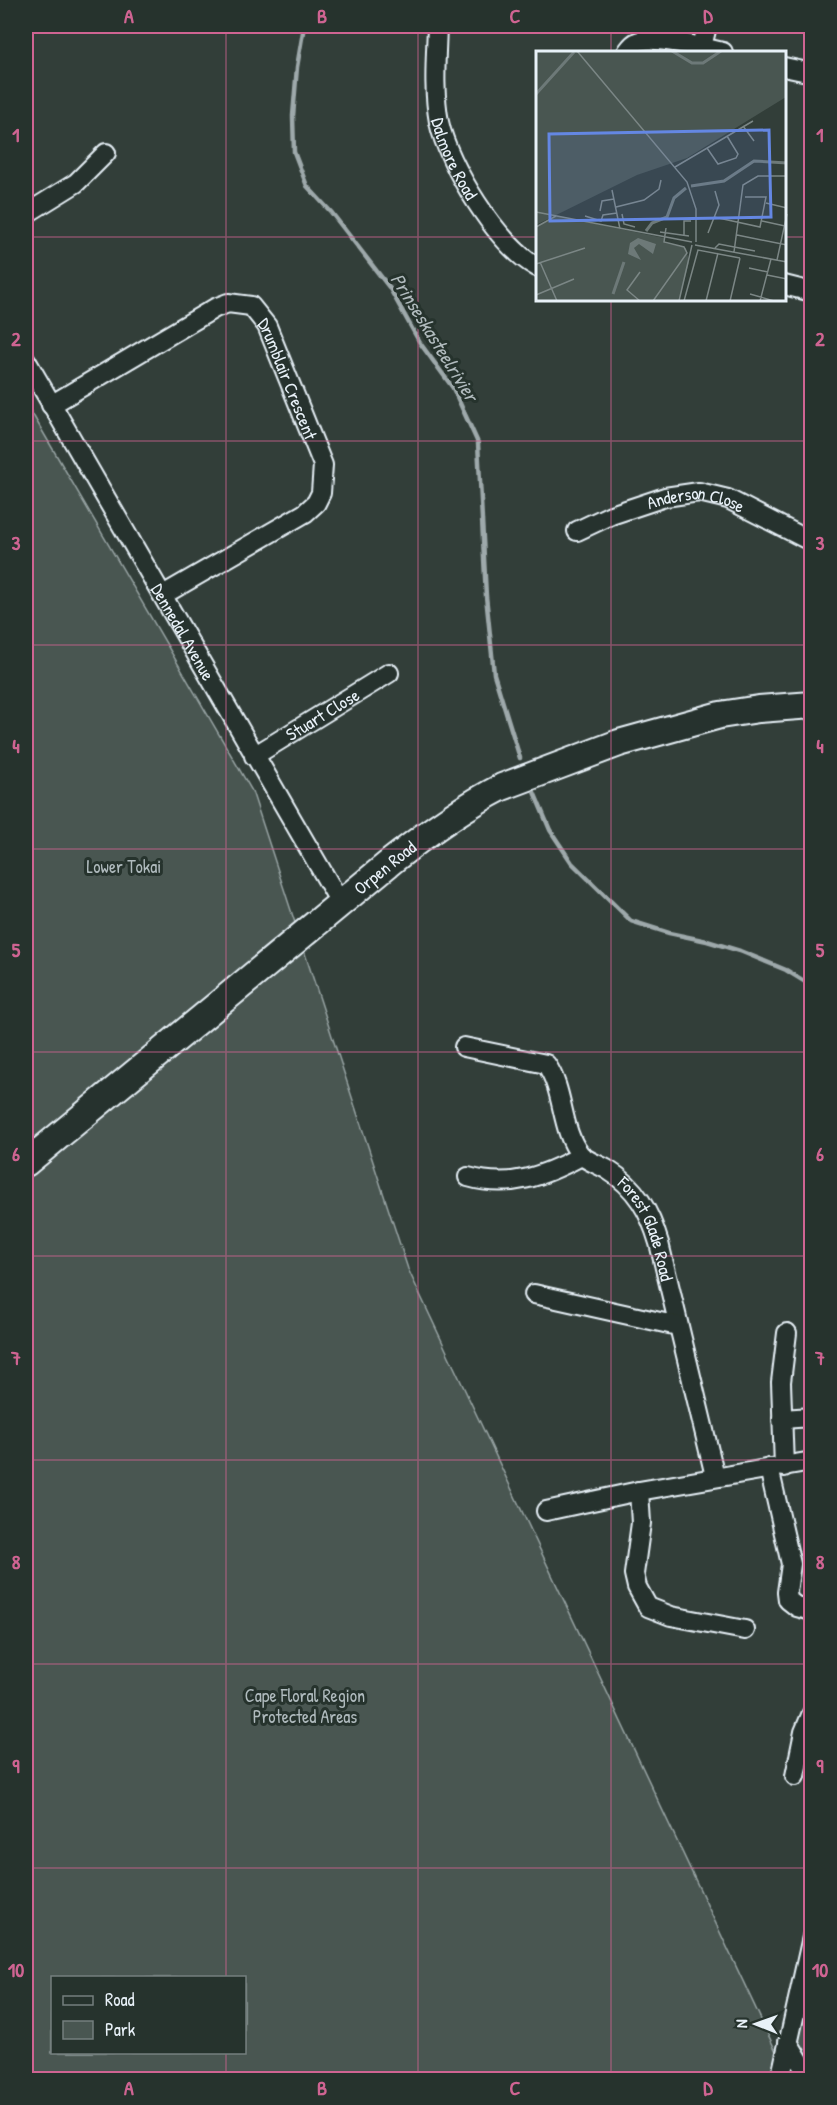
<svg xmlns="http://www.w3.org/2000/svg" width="837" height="2105" viewBox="0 0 837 2105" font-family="'Patrick Hand',sans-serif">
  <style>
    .green { fill: #495651; stroke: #98a4a4; stroke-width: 1.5; fill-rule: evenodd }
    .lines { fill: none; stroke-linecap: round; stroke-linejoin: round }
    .stream { stroke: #9ea9ab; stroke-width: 4.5 }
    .street-casing { stroke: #e8f1f8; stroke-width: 22 }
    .secondary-casing { stroke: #e8f1f8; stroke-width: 30 }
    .street { stroke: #26332d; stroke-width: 18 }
    .secondary { stroke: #26332d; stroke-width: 26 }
    .grid { fill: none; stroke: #cf6492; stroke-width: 1.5; stroke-opacity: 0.55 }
    .labels { text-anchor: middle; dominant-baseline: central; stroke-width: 6; stroke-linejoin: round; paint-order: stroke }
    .street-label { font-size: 18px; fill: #e8f1f8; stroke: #26332d }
    .park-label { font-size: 18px; fill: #b0bbbe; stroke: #26332d }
    .water-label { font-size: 20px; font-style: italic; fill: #b1bbbe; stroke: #26332d }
    .inset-river { fill: none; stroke: #6d7978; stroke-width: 3 }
    .inset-road { fill: none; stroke: #7b8685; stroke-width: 1.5 }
    .view { fill: #6487e3; fill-opacity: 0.15; stroke: #6487e3; stroke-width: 3 }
    .inset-edge { fill: none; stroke: #e8f1f8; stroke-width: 3 }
    .neatline { fill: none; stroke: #cf6492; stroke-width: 2 }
    .grid-label { font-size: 20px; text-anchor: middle; font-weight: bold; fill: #cf6492 }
  </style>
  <rect width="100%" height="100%" fill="#323e39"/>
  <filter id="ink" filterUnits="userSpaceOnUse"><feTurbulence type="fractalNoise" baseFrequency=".0167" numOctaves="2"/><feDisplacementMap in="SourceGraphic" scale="12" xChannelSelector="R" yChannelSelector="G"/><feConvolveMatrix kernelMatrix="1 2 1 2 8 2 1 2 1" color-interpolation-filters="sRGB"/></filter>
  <g filter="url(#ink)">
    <g class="green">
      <path d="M26 403 252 791 408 1269 789 2079H26ZM52 1978H244V2052H52Z"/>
      <path d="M811 1935V2079L788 2042Z"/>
    </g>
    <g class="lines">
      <g class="stream">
        <path d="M304 26 297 67 293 116 294 152 307 186 331 212 389 287 420 343 453 388 478 443 486 596 494 674 520 758"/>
        <path d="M534 792 550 830 572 863 631 921 669 933 707 941 740 951 786 970 812 986"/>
      </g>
      <g class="street-casing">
        <g id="street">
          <path id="s1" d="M437 26C436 57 433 90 439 122 448 165 498 246 537 267"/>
          <path d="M702 47 707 26"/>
          <path d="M627 52C630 48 632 44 637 42 652 35 706 48 723 52"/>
          <path d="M784 67 812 73"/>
          <path d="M26 214 76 183 106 153"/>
          <path d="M784 285 812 292"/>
          <path id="s2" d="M26 360 341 904"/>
          <path id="s3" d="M51 405 215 308 228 303 251 306 267 326 323 465 321 493 316 503 305 513 163 595"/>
          <path id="s4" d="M577 531 611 515 665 497 699 492 728 499 812 542"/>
          <path id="s5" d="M254 756 389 673"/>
          <path id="s6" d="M464 1047 546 1064C565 1091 560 1129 580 1154 586 1161 600 1165 608 1170 636 1187 650 1212 659 1243L715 1476"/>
          <path d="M468 1177C510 1189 544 1176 581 1156"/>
          <path d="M534 1294 678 1326"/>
          <path d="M782 1419 812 1417"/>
          <path d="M784 1467 781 1382 787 1333"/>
          <path d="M769 1468 791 1564 787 1592 788 1600 797 1607 812 1611"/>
          <path d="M639 1491 641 1523 634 1574 637 1587 648 1607 671 1616 745 1630"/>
          <path d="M546 1511 639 1491 812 1461"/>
          <path d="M795 1776 804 1732 812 1713"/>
          <path d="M788 2042 811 2080"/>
          <path d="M780 2080 812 1937"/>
        </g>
      </g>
      <g class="secondary-casing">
        <g id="secondary">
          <path id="s7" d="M26 1163 393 860C427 833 463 807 502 787L619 743 720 715 759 709 812 705"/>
        </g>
      </g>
      <use href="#street" class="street"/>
      <use href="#secondary" class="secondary"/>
    </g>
  </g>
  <path class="grid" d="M226 26V1978M418 26V2080M611 26V52M26 237H537M784 237H812M611 300V2080M26 441H812M26 645H812M26 849H812M26 1052H812M26 1256H812M26 1460H812M26 1664H812M26 1868H812M226 2052V2080"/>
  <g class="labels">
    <g class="street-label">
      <text stroke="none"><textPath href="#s1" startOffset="136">Dalmore Road</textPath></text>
      <text stroke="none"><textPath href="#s3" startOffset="310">Drumblair Crescent</textPath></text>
      <text stroke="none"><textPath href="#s4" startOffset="126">Anderson Close</textPath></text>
      <text stroke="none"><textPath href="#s2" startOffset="314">Dennedal Avenue</textPath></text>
      <text stroke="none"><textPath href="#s5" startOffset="80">Stuart Close</textPath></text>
      <text stroke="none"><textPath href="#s7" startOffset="465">Orpen Road</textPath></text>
      <text stroke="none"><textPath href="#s6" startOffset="286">Forest Glade Road</textPath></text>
    </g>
    <g class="park-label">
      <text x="124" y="866">Lower Tokai</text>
      <text x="305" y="1695">Cape Floral Region<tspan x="305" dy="21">Protected Areas</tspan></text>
    </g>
    <g class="water-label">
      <text transform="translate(435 337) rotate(58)">Prinseskasteelrivier</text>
    </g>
  </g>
  <g transform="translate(536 51)">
    <rect width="250" height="250" fill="#323e39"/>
    <path d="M0 0H250V46L151 107 101 124 0 174ZM21 165 128 187 129 192 150 197 153 211 143 250H0V176Z" fill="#495651"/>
    <path d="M102 187 120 193 117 203 103 193 98 197 105 209 92 203 94 192Z" fill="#6d7978"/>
    <path class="inset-river" d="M136 0 156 12H167L185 0M0 43 38 1M155 135 188 130 218 110 251 112M110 180 116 172 131 166 138 147 150 137M77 243 88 211"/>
    <path class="inset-road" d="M41 0 151 131 160 158V191M207 75 218 90M171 97 182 113 200 107 202 103 191 85M139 116 217 70M76 139 84 178M230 152 251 157M80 156 108 149 123 138 125 129M64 160 66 150 78 148M0 161 156 191M86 163 88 173 99 176M49 165 65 170 67 164 81 162M178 166 224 176 230 146H209M226 170 249 175M0 176 20 165M124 181 153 185M172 182 183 154 179 140M148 184V170H155M201 184 251 194M159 194 251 211M179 197 183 193 219 200M198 201 207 134 222 125H251M241 209 251 163M4 211 21 250M0 213 49 197M213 217 232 221M104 221 91 239 104 250M231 224 251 228M214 243 238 250M0 244 38 228M117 250 151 202 148 196 128 191 130 177M143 250 156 194M148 250 162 199 204 207M170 250 182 202M194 250 204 207M224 250 235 208"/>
    <path class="view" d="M233 79 235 166 14 170 13 83Z"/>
    <rect width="250" height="250" class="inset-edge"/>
  </g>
  <rect width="837" height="2105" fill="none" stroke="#26332d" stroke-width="66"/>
  <rect x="51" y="1976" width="195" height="78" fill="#26332d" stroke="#747f7e" stroke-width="1.5"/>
  <rect x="63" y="1996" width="30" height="9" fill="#26332d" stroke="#747f7e" stroke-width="1.5"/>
  <text x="105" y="2006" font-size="18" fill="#e8f1f8">Road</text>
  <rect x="63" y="2021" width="30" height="18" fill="#495651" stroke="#747f7e" stroke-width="1.5"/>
  <text x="105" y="2036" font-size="18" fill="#e8f1f8">Park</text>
  <g transform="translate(756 2024) rotate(271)" stroke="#26332d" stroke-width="4.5" paint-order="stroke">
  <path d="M0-4.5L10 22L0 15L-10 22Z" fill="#e8f1f8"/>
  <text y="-9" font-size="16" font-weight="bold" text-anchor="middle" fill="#e8f1f8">N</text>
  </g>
  <rect x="33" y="33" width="771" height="2039" class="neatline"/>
  <g class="grid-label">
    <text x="129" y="23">A</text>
    <text x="322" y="23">B</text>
    <text x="515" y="23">C</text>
    <text x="708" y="23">D</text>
    <text x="16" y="142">1</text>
    <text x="820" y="142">1</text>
    <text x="16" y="346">2</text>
    <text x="820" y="346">2</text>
    <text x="16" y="550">3</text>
    <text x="820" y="550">3</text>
    <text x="16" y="753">4</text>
    <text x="820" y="753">4</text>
    <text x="16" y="957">5</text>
    <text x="820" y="957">5</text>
    <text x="16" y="1161">6</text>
    <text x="820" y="1161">6</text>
    <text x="16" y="1365">7</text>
    <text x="820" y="1365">7</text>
    <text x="16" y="1569">8</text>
    <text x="820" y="1569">8</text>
    <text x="16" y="1773">9</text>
    <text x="820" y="1773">9</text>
    <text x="16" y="1977">10</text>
    <text x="820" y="1977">10</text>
    <text x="129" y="2095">A</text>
    <text x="322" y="2095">B</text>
    <text x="515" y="2095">C</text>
    <text x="708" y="2095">D</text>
  </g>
</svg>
